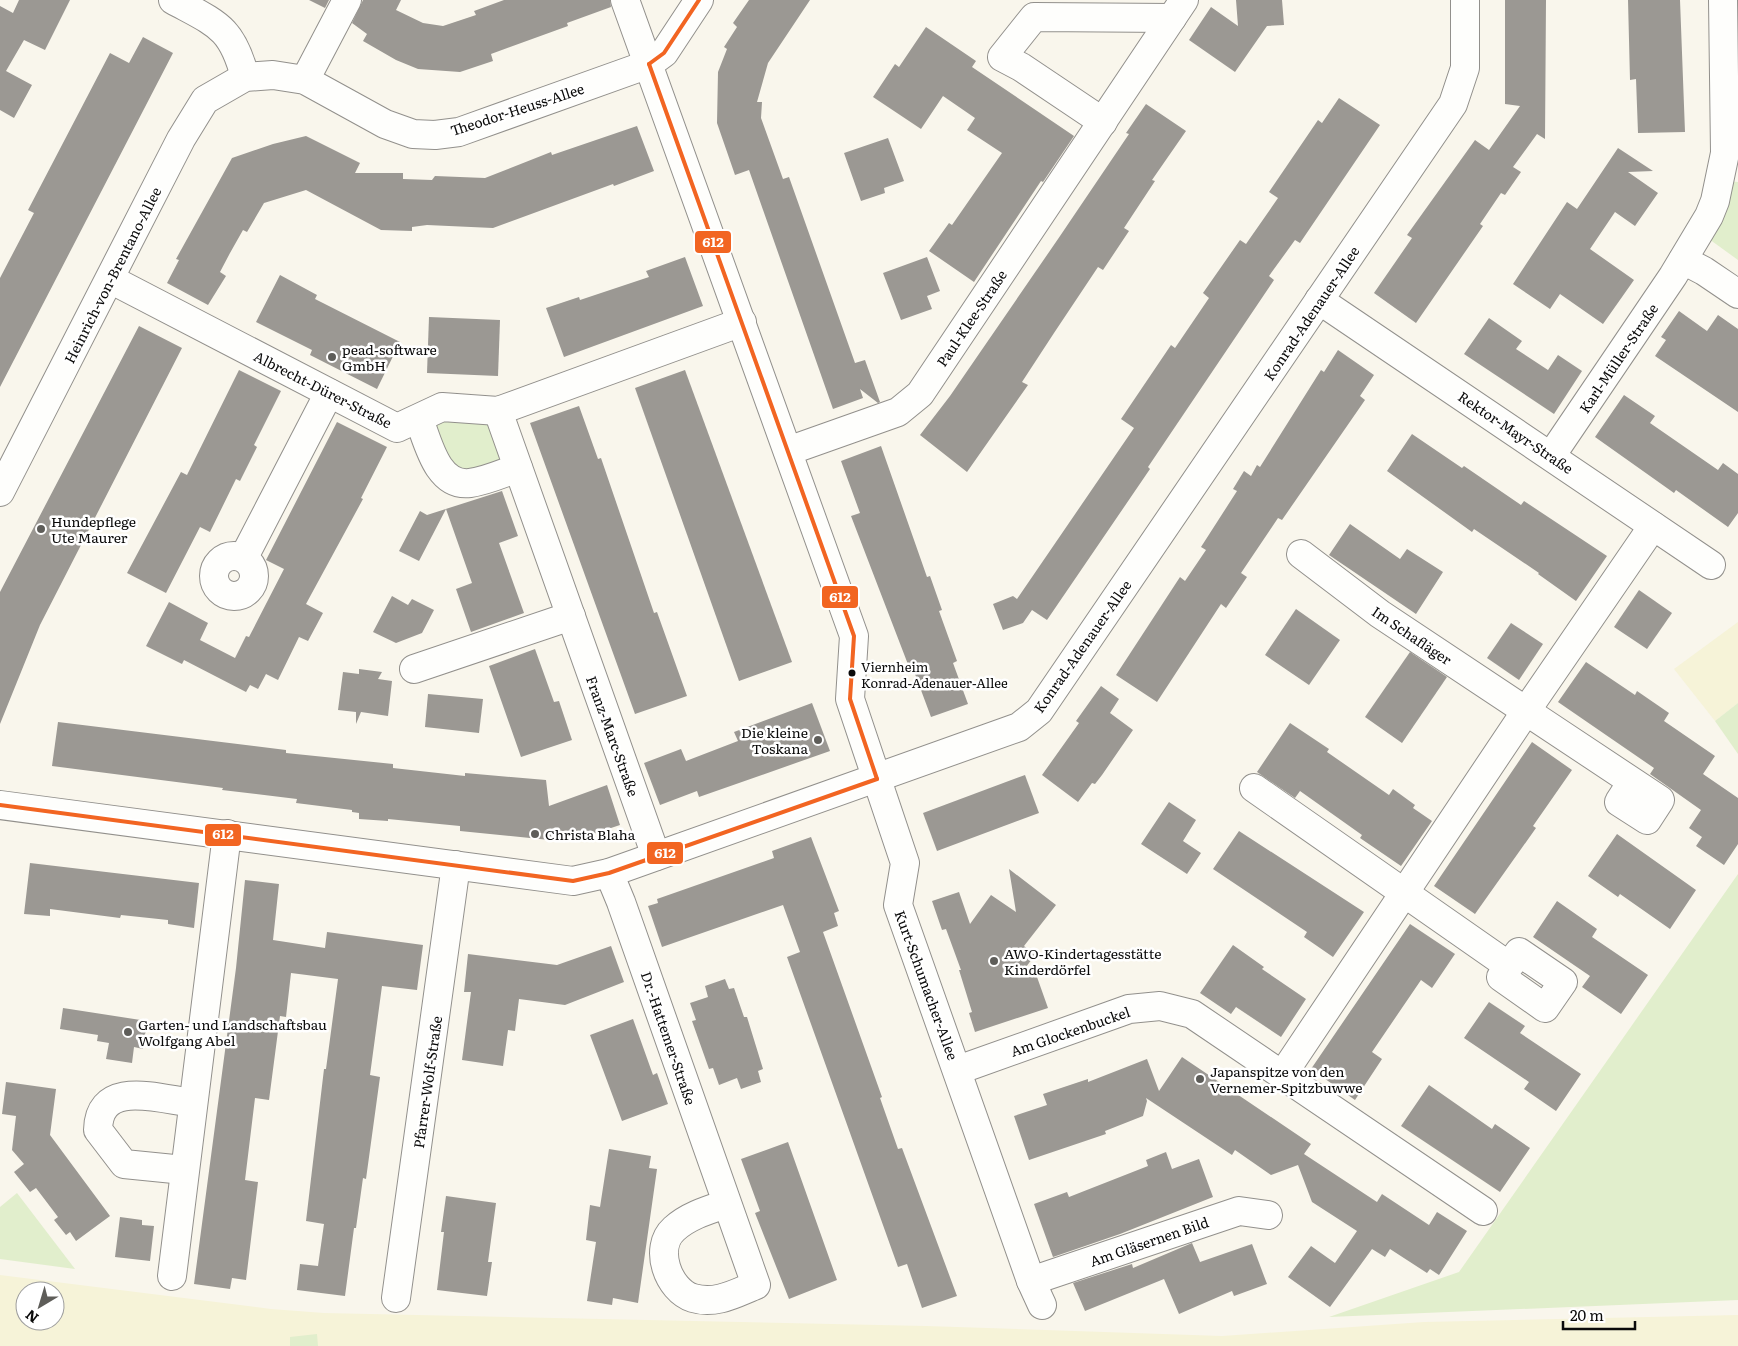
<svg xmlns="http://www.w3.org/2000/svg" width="1738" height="1346" viewBox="0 0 1738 1346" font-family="Literata,serif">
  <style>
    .farmland { fill: #f6f3d8; fill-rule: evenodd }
    .green { fill: #e1eecc }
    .building { fill: #9b9893 }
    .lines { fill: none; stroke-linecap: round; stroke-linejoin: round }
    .minor-casing { stroke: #92908c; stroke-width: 30 }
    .minor { stroke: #fefefc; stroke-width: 28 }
    .bus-1-casing { stroke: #fff; stroke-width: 8 }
    .bus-1 { stroke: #f26522; stroke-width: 4 }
    .poi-dot { fill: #5e5d59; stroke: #fff; stroke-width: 2 }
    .bus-dot { fill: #0a0a0a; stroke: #fff; stroke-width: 2 }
    .labels { text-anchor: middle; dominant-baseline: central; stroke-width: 5; stroke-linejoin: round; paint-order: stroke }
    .bus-label { font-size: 13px; fill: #0a0a0a; stroke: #fff; text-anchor: start }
    .street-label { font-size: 14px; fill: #0a0a0a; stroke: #fff }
    .poi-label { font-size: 14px; fill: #0a0a0a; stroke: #fff; text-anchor: start }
    .line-badge { stroke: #fff; stroke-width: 2 }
    .badge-label { font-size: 14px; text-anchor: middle; font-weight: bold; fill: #fff }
  </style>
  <rect width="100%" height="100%" fill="#f9f6ec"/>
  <g class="farmland">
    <path d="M1738 622V703L1715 721 1674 669Z"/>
    <path d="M0 1275 271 1309 324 1313 926 1326 1222 1336 1424 1322 1738 1315V1346H0ZM25 1291H55V1321H25Z"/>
  </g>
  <g class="green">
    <path d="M1728 181 1738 182V260L1709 239 1727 211Z"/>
    <path d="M446 418 491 423 504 460 465 474 443 464 428 426Z"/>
    <path d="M1738 703V754L1715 721Z"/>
    <path d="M1738 874V1300L1329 1317 1459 1272Z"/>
    <path d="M17 1193 75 1269 0 1259V1207Z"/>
    <path d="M317 1334 318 1346H290V1337Z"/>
  </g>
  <g class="building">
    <path d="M19 0H70L45 50 24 40 6 71 32 85 14 118 0 110V6L13 13Z"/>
    <path d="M309 0H329L325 8Z"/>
    <path d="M363 0H401L396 10 423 23 443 26 476 15 474 11 504 0H610L611 7 567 23 568 26 491 54 493 61 460 72 418 69 396 60 363 41 367 34 352 23Z"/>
    <path d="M749 0H810L768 63 757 102H762L761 118 783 179 789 177 855 363 865 360 880 402 878 403 860 389 863 398 833 409 749 170 735 175 717 123 718 72 727 49 724 47 737 27 733 23Z"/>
    <path d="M1236 0H1282L1284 25 1267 26 1235 72 1189 40 1211 7 1238 26Z"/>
    <path d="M1505 0H1546L1545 139 1537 134 1513 167 1521 172 1505 195 1501 193 1480 224 1483 226 1416 323 1374 293 1412 238 1407 235 1475 140 1489 150 1520 106 1505 104Z"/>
    <path d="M1628 0H1680L1685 132 1638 133 1636 79 1630 80Z"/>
    <path d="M926 27 976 61 972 67 1074 136 1043 182 1041 181 974 282 929 251 949 223 952 225 1002 153 967 130 975 118 943 96 921 129 873 97 895 64 899 67Z"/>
    <path d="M143 37 173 53 0 387V278L34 213 28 210 110 53 129 63Z"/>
    <path d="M1339 98 1380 125 1300 243 1295 240 1269 276 1274 280 1148 467 1150 469 1047 620 1032 610 1023 623 1003 630 993 604 1013 596 1017 599 1134 428 1121 419 1171 345 1175 348 1209 298 1203 293 1240 240 1246 244 1278 198 1269 192 1318 120 1322 123Z"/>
    <path d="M1146 104 1186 131 1152 180 1155 181 1124 228 1129 231 1103 270 1098 267 1054 333 1022 382 1028 385 967 472 920 435 950 396 1058 239 1129 134 1126 133Z"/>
    <path d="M637 126 654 171 614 186 613 184 493 228 427 225 412 227V231L381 230 306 190 264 203 247 232 243 230 230 253 220 272 226 276 208 305 167 283 179 260 176 259 232 158 273 144 306 136 360 163 355 173H403V179L432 180 435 176 485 178 551 152 552 155Z"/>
    <path d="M888 138 904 181 884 188 885 193 861 201 844 153Z"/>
    <path d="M1618 148 1653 171 1628 172 1658 193 1635 226 1615 212 1590 249 1634 280 1603 324 1560 294 1550 309 1513 284 1567 202 1577 209Z"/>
    <path d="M685 257 703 306 564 357 546 308 579 297 580 300 649 277 646 271Z"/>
    <path d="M927 257 940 291 927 296 932 309 901 320 883 273Z"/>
    <path d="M280 275 317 295 315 299 400 342 377 389 310 355 312 350 256 322Z"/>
    <path d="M1679 311 1707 331 1718 315 1738 329V412L1655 356 1666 340 1661 337Z"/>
    <path d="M429 317 500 320 498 376 427 373Z"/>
    <path d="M1489 318 1522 341 1516 349 1548 370 1558 355 1582 371 1554 414 1464 354Z"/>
    <path d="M139 326 182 348 40 625 0 724V592Z"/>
    <path d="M1338 350 1374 375 1360 396 1365 400 1282 520 1278 518 1241 573 1247 577 1226 608 1221 604 1157 702 1116 675 1180 577 1185 581 1206 550 1201 547 1237 491 1233 489 1244 471 1251 476 1257 465 1260 467 1321 370 1324 372Z"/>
    <path d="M239 370 281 391 254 445 257 447 240 481 236 479 210 532 200 527 166 593 127 573 181 472 187 475Z"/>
    <path d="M685 370 792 662 739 681 635 388Z"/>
    <path d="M1624 395 1655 416 1650 423 1718 470 1723 463 1738 474V513L1728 527 1676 490 1674 493 1595 437Z"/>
    <path d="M579 406 598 459 601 458 654 613 657 612 687 696 635 714 530 423Z"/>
    <path d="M337 422 387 447 361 498 363 499 306 604 323 613 308 641 299 637 278 680 266 674 258 689 250 685 246 692 184 660 182 664 146 646 169 602 208 623 200 640 235 658 246 636 249 637 284 569 266 560Z"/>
    <path d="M1412 434 1462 468 1464 466 1521 505 1524 501 1607 556 1576 601 1538 574 1539 573 1474 529 1472 532 1387 471Z"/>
    <path d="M881 446 927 577 930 576 942 610 939 611 957 661 953 663 968 704 931 717 912 666 909 667 851 516 860 513 841 461Z"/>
    <path d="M502 491 518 536 499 543 524 613 471 632 456 589 472 583 446 509 419 561 399 551 420 511 427 515Z"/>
    <path d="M1350 524 1400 559 1407 549 1443 572 1416 614 1329 555Z"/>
    <path d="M1639 590 1672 613 1647 649 1614 627Z"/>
    <path d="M392 596 408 605 412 599 434 610 422 633 396 643 373 632Z"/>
    <path d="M1296 609 1340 640 1309 685 1265 655Z"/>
    <path d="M1511 623 1543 644 1519 680 1487 658Z"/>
    <path d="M535 649 554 702 559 701 572 740 521 757 489 666Z"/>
    <path d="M1410 652 1447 677 1402 743 1365 717Z"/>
    <path d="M1586 662 1635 695 1637 691 1669 713 1664 721 1715 756 1703 774 1738 798V844L1724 865 1696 846 1702 837 1689 828 1701 810 1650 774 1654 768 1558 702Z"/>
    <path d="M359 669 382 672 378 679 392 681 388 716 361 712 356 724V712L338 710 343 672 359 674Z"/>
    <path d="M1101 686 1119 699 1110 713 1133 730 1102 775 1095 784 1092 783 1078 802 1042 775 1079 723 1076 721Z"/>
    <path d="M428 694 483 699 479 733 425 727Z"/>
    <path d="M812 703 830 751 699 797 697 791 660 805 644 763 681 749 686 761 738 741 734 732Z"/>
    <path d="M58 722 286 750V753L393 764V768L465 776V773L546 780 549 806 607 785 620 825 569 842 460 831V826L388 819V821L359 819V813L352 812V810L296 803 297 799 222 790 223 788 52 766Z"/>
    <path d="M1290 723 1329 749 1327 752 1389 795 1393 789 1415 805 1413 808 1432 821 1401 866 1360 838 1362 835 1300 791 1295 798 1257 772Z"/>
    <path d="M1532 742 1572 770 1533 826 1536 828 1475 914 1434 886Z"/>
    <path d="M1025 775 1039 813 937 851 923 813Z"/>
    <path d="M1169 802 1196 820 1183 841 1201 853 1187 874 1141 844Z"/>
    <path d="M1239 831 1364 912 1333 957 1304 937 1307 932 1213 869Z"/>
    <path d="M1617 834 1696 890 1670 929 1620 894 1618 897 1588 876Z"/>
    <path d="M811 837 839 911 834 913 838 926 823 932 882 1097 880 1098 898 1149 902 1148 957 1296 922 1308 907 1264 898 1267 787 957 800 952 783 905 662 947 648 906 658 903 657 899 774 858 772 851Z"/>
    <path d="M30 863 199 883 194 928 168 924V920L121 915 120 918 50 909V916L24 914Z"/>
    <path d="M1009 869 1056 905 1024 946 1035 955 1026 967 1037 977 1048 1008 975 1032 969 1013 972 1012 959 970H961L946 929 942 930 932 901 959 892 970 924 991 895 1016 912Z"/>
    <path d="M245 880 279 884 273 940 325 948 327 932 423 945 417 990 382 986 370 1075 380 1077 366 1179 363 1178 356 1228H354L345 1296 297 1290 300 1264 318 1266 324 1224 306 1221 324 1069H326L338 979 291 973 286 1017 280 1016 269 1100 255 1098 245 1180 258 1182 246 1280 232 1278 230 1289 194 1284 236 968Z"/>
    <path d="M1557 901 1597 929 1592 937 1648 975 1621 1014 1582 987 1590 976 1533 937Z"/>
    <path d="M1410 924 1455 954 1432 988 1421 980 1372 1052 1382 1059 1355 1100 1311 1069Z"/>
    <path d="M1233 945 1264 967 1262 969 1306 999 1281 1037 1236 1007 1231 1014 1200 993Z"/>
    <path d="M611 946 624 982 565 1005 519 999 515 1031 508 1030 503 1066 462 1060 471 992H464L468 954 557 965Z"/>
    <path d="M725 979 729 989 734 988 744 1017H747L763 1069 758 1071 761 1082 741 1089 737 1078 719 1085 713 1068 709 1069 692 1021 696 1020 690 1003 708 997 705 986Z"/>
    <path d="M1489 1002 1525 1026 1520 1033 1581 1074 1556 1111 1524 1089 1529 1082 1464 1038Z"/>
    <path d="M63 1008 147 1021 143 1049 134 1047 132 1063 106 1059 109 1043 97 1041 98 1035 60 1029Z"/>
    <path d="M633 1019 653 1075 657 1073 668 1104 622 1121 590 1035Z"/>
    <path d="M1182 1057 1311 1144 1304 1154 1377 1202 1382 1194 1429 1225 1437 1212 1467 1231 1439 1275 1430 1269 1427 1273 1390 1249 1385 1257 1372 1249 1330 1307 1288 1277 1311 1246 1335 1263 1357 1231 1312 1202 1298 1165 1271 1175 1235 1150 1232 1155 1146 1098 1147 1101 1143 1116 1105 1131 1106 1134 1029 1160 1014 1116 1047 1105 1043 1094 1088 1079V1082L1147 1059 1159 1091Z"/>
    <path d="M6 1082 56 1089 50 1135 110 1216 76 1241 70 1232 66 1235 54 1220 58 1217 36 1188 30 1192 14 1172 24 1164 12 1150 16 1116 2 1114Z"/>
    <path d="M1429 1085 1492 1129 1495 1124 1530 1148 1500 1192 1401 1126Z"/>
    <path d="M788 1142 837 1280 789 1299 755 1213 760 1211 741 1159Z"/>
    <path d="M609 1149 651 1156 649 1168 657 1169 638 1303 613 1298 612 1305 587 1301 596 1242 586 1240 590 1205 600 1207Z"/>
    <path d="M1166 1152 1172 1169 1199 1159 1213 1197 1120 1234 1053 1257 1034 1204 1067 1192 1069 1197 1148 1166 1146 1160Z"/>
    <path d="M446 1196 496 1203 488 1262H492L487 1296 437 1290 444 1232H441Z"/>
    <path d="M120 1217 142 1220V1225L154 1226 150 1261 115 1257Z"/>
    <path d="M1192 1243 1200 1262 1252 1244 1267 1284 1234 1296 1232 1291 1179 1314 1164 1279 1085 1311 1073 1283 1132 1264 1133 1268Z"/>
  </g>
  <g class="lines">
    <g class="minor-casing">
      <g id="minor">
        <path d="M173 0C217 24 232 27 245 77"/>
        <path d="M625 0 854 636 850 699 905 863 898 905 1031 1281 1042 1305"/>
        <path d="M305 80 347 0"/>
        <path d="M1103 122 1021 67 1002 57 1034 17 1172 18"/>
        <path d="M1683 260 1704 271 1738 294"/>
        <path d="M110 279 397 428 442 407 498 411 742 322"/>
        <path d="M1319 300 1711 565"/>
        <path d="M498 411 656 856"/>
        <path d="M419 419C428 442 437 487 470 483 486 481 503 473 518 468"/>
        <path d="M788 451 898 412 920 394 1184 0"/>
        <path d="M1551 456 1673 276 1709 216 1715 201 1725 153 1723 0"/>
        <path d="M0 492 181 139 205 100 245 77 273 75 305 80 385 124 413 134 435 135 459 132 649 64 664 53 699 0"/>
        <path d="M1301 554 1380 614 1660 800 1647 820 1619 802 1632 782"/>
        <circle cx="234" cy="576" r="20"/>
        <path d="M244 557 329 393"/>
        <path d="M414 669 571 616"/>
        <path d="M1254 788 1509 966 1519 952 1563 982 1545 1008 1501 977 1509 966"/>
        <path d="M0 805 573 881 609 873 1019 727 1039 711 1453 104 1465 68V0"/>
        <path d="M609 873 621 902 756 1285C736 1293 716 1305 693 1298 668 1290 653 1248 674 1229 688 1216 708 1210 726 1204"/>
        <path d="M958 1070 1129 1009 1160 1006 1192 1014 1483 1211"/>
        <path d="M1283 1074 1526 711 1653 526"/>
        <path d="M184 1170 124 1164 98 1130C99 1078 159 1099 193 1103"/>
        <path d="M172 1276 227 834"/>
        <path d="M1031 1281 1239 1211 1268 1215"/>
        <path d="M396 1298 456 865"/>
      </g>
    </g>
    <use href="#minor" class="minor"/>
    <g class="bus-1-casing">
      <g id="bus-1">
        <path d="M649 64 854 636 850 699 877 779"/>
        <path d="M649 64 664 53 699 0"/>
        <path d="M0 805 573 881 609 873 877 779"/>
      </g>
    </g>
    <use href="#bus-1" class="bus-1"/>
  </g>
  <g class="poi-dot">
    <circle cx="332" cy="357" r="5"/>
    <circle cx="41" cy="529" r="5"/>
    <circle cx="818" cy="740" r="5"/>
    <circle cx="535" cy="834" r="5"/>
    <circle cx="994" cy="961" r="5"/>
    <circle cx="128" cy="1032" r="5"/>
    <circle cx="1200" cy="1079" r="5"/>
  </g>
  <circle class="bus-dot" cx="852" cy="673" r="4.5"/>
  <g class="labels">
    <g class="bus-label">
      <text x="861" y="666">Viernheim<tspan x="861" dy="16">Konrad-Adenauer-Allee</tspan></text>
    </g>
    <g class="street-label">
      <text transform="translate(517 109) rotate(-18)">Theodor-Heuss-Allee</text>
      <text transform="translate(112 275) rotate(-63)">Heinrich-von-Brentano-Allee</text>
      <text transform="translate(1311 313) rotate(-56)">Konrad-Adenauer-Allee</text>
      <text transform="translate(971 318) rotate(-56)">Paul-Klee-Straße</text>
      <text transform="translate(1618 358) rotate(-56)">Karl-Müller-Straße</text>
      <text transform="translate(323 389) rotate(27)">Albrecht-Dürer-Straße</text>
      <text transform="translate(1516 432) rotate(34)">Rektor-Mayr-Straße</text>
      <text transform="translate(1412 635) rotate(34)">Im Schafläger</text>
      <text transform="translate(1082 646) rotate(-55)">Konrad-Adenauer-Allee</text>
      <text transform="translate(613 736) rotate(70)">Franz-Marc-Straße</text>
      <text transform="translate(927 985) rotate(70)">Kurt-Schumacher-Allee</text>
      <text transform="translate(1070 1031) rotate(-19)">Am Glockenbuckel</text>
      <text transform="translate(669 1038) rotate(71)">Dr.-Hattemer-Straße</text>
      <text transform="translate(427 1082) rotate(-82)">Pfarrer-Wolf-Straße</text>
      <text transform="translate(1149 1241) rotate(-19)">Am Gläsernen Bild</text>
    </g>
    <g class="poi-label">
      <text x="342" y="349">pead-software<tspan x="342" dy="16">GmbH</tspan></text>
      <text x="51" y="521">Hundepflege<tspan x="51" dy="16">Ute Maurer</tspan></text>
      <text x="808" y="732" text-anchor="end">Die kleine<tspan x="808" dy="16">Toskana</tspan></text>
      <text x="545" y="834">Christa Blaha</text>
      <text x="1004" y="953">AWO-Kindertagesstätte<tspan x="1004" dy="16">Kinderdörfel</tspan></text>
      <text x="138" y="1024">Garten- und Landschaftsbau<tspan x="138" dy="16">Wolfgang Abel</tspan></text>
      <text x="1210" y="1071">Japanspitze von den<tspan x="1210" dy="16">Vernemer-Spitzbuwwe</tspan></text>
    </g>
  </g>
  <g class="line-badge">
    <rect x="694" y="230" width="38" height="24" rx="5" fill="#f26522"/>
    <rect x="821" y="585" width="38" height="24" rx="5" fill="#f26522"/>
    <rect x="204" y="823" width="38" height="24" rx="5" fill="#f26522"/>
    <rect x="646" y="841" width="38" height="24" rx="5" fill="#f26522"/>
  </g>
  <g class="badge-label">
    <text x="713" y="247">612</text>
    <text x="840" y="602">612</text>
    <text x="223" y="839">612</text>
    <text x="665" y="858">612</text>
  </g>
  <g transform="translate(40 1306) rotate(218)"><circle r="24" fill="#ffffff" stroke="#9d9d9d"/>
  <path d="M0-4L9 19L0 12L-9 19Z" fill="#5e5d59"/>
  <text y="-8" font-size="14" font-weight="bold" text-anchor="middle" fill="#0a0a0a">N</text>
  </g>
  <path d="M1563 1321v8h72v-8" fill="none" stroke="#0a0a0a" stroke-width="2.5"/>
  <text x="1570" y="1321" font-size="15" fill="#0a0a0a" stroke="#ffffff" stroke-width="4" paint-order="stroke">20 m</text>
</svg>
